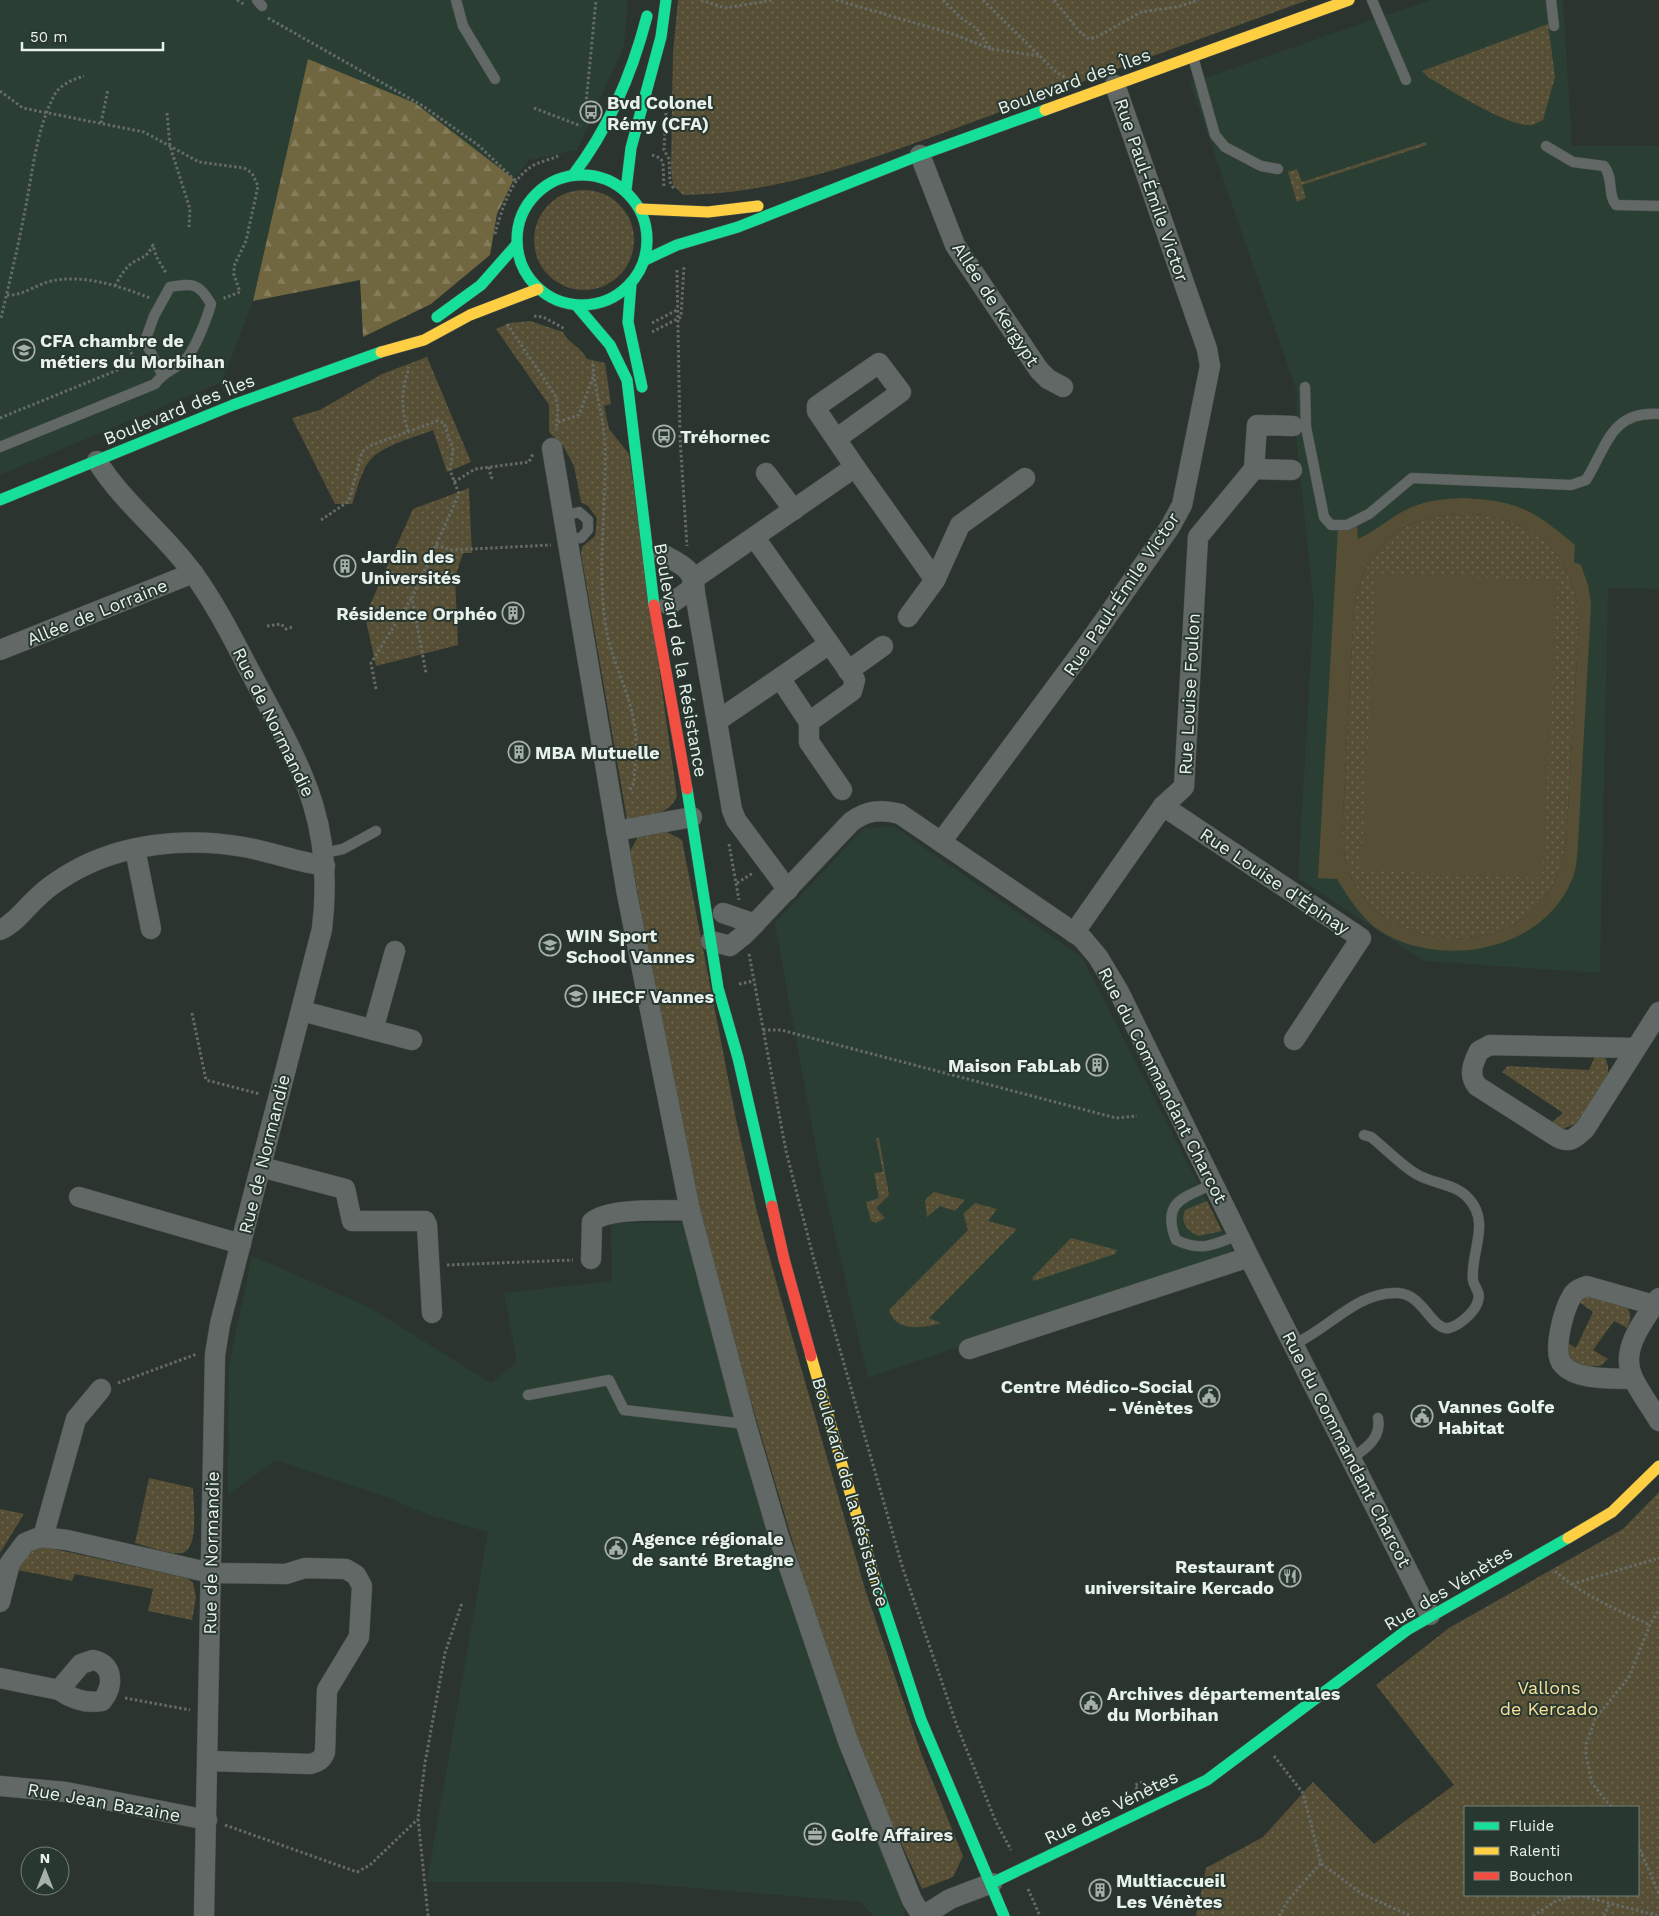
<svg xmlns="http://www.w3.org/2000/svg" width="1659" height="1916" viewBox="0 0 1659 1916" font-family="'Work Sans',sans-serif">
  <style>
    .built { fill: #2a3e33 }
    .green { fill: url(#green-dots); fill-rule: evenodd }
    .forest { fill: url(#forest-firs) }
    .pitch { fill: #564f35; fill-rule: evenodd }
    .lines { fill: none; stroke-linecap: round; stroke-linejoin: round }
    .lane-casing { stroke: #4b534e; stroke-width: 11 }
    .street-casing { stroke: #4b534e; stroke-width: 21 }
    .fast-casing { stroke: #4b534e; stroke-width: 12 }
    .slow-casing { stroke: #4b534e; stroke-width: 12 }
    .jam-casing { stroke: #4b534e; stroke-width: 12 }
    .path { stroke: #666b68; stroke-width: 3; stroke-dasharray: 2.5 2.5; stroke-linecap: butt }
    .lane { stroke: #626865; stroke-width: 10 }
    .street { stroke: #626865; stroke-width: 20 }
    .fast { stroke: #16e098; stroke-width: 11 }
    .slow { stroke: #ffcf43; stroke-width: 11 }
    .jam { stroke: #f24e42; stroke-width: 11 }
    .labels { text-anchor: middle; dominant-baseline: central; stroke-width: 4; stroke-linejoin: round; paint-order: stroke }
    .street-label { font-size: 18px; fill: #e8f1eb; stroke: #28372f }
    .poi-label { font-size: 18px; font-weight: bold; fill: #e8f1eb; stroke: #28372f; text-anchor: start }
    .park-label { font-size: 18px; fill: #f7e199; stroke: #28372f }
  </style>
  <defs>
    <pattern id="green-dots" width="8" height="8" patternUnits="userSpaceOnUse" patternTransform="scale(1.25)"><rect width="8" height="8" fill="#564f35"/><path d="M2 2h.1M6 6h.1" fill="none" stroke="#6e6952" stroke-width="1.8" stroke-linecap="round"/></pattern>
    <pattern id="forest-firs" width="22" height="20" patternUnits="userSpaceOnUse" patternTransform="scale(1.25)"><rect width="22" height="20" fill="#70663f"/><path d="M5 1l3.5 6h-7zM16 11l3.5 6h-7z" fill="#847c5b"/></pattern>
  </defs>
  <rect width="100%" height="100%" fill="#2c342f"/>
  <g class="built">
    <path d="M0 0H628L624 46 577 150 529 160 514 179 415 103 308 60 253 301 222 382 0 475Z"/>
    <path d="M1430 0H1563L1572 146H1659V589L1608 588 1600 973 1424 961 1298 878 1314 605 1296 436 1297 392 1190 83Z"/>
    <path d="M893 826 1082 957 1233 1252 868 1378 820 1170 775 923 863 829Z"/>
    <path d="M611 1223H682L746 1424 768 1526 847 1771 905 1900 904 1916H873L861 1902 623 1882H427L488 1532 429 1515 389 1498 276 1460 228 1495 229 1365 252 1256 367 1306 491 1383 517 1362 504 1293 612 1281Z"/>
  </g>
  <g class="green">
    <path d="M678 0H1308C1202 38 1097 76 992 115 892 151 790 194 683 195L673 185 671 169 673 53Z"/>
    <path d="M1548 24 1555 77 1543 120C1540 121 1535 124 1532 125 1509 128 1451 90 1429 78L1422 71Z"/>
    <path d="M1426 142 1427 145 1302 185 1306 198 1297 202 1288 172 1297 169 1302 182Z"/>
    <circle cx="584" cy="240" r="50"/>
    <path d="M530 321 563 332C568 343 580 346 587 359L605 363 611 404 604 406 609 429 629 454 677 797C666 817 647 816 627 819L581 554 582 547 595 536 597 518 588 506 581 502 574 466 563 446 549 432V405L496 329 510 323Z"/>
    <path d="M427 357 471 462 447 472 433 430C414 438 388 443 372 458 361 469 357 490 352 504H335L292 418 320 410 382 374Z"/>
    <path d="M469 488 472 553H463L455 577 458 645 376 666 365 616 413 509Z"/>
    <path d="M1474 514C1538 520 1577 558 1579 623L1566 843C1562 867 1555 887 1539 905 1494 954 1398 948 1360 893 1348 876 1344 857 1342 836L1354 607C1367 540 1407 512 1474 514Z"/>
    <path d="M665 831 682 840 736 1119 757 1212 780 1295 865 1589 921 1753 963 1856 953 1877 922 1889 867 1768 810 1600 750 1398 704 1225 664 1038 630 851 638 837Z"/>
    <path d="M1596 1054 1605 1057 1608 1066V1079L1578 1123 1562 1129 1551 1123 1563 1113 1502 1072 1508 1066 1589 1070Z"/>
    <path d="M876 1138H879L889 1195 876 1208 885 1218 876 1223 871 1221 866 1202 879 1198 874 1173 883 1172Z"/>
    <path d="M934 1192 965 1200 955 1211 940 1206 927 1217 925 1200Z"/>
    <path d="M1207 1201 1222 1231 1198 1236C1187 1230 1180 1223 1185 1210Z"/>
    <path d="M975 1203 997 1209 988 1221 1017 1229 929 1318 941 1323C924 1328 896 1333 889 1310L968 1230 963 1214Z"/>
    <path d="M1071 1238 1117 1250 1115 1254 1034 1281 1032 1278Z"/>
    <path d="M1587 1295 1626 1306C1632 1313 1631 1320 1627 1328L1614 1321 1593 1350 1608 1359 1600 1366H1585L1567 1357 1563 1340 1576 1348 1593 1312 1579 1302Z"/>
    <path d="M149 1478 193 1488C193 1503 200 1551 181 1553 171 1555 146 1546 135 1543Z"/>
    <path d="M1659 1492V1916H1196L1206 1868 1263 1837 1313 1782 1374 1844 1454 1785 1376 1685 1449 1628 1623 1529ZM1465 1807H1638V1895H1465Z"/>
    <path d="M0 1509 24 1514 0 1553Z"/>
    <path d="M45 1547 187 1578 193 1583 196 1597 192 1620 148 1611 153 1589 75 1574 72 1581 18 1570C24 1558 31 1548 45 1547Z"/>
  </g>
  <path class="forest" d="M308 59 415 103 514 179 497 214 490 255 431 304 363 337 360 280 253 301Z"/>
  <g class="pitch">
    <path d="M1462 498C1519 501 1532 509 1575 545L1574 562 1581 565 1588 585 1591 604 1578 844C1577 854 1577 865 1574 874 1549 948 1450 969 1387 935 1364 923 1350 900 1337 879L1318 878 1338 527 1357 525 1358 539C1377 531 1392 515 1412 507 1428 500 1446 499 1462 498ZM1474 514C1538 520 1577 558 1579 623L1566 843C1562 867 1555 887 1539 905 1494 954 1398 948 1360 893 1348 876 1344 857 1342 836L1354 607C1367 540 1407 512 1474 514Z"/>
    <path d="M1377 573 1558 581 1542 878 1361 870Z"/>
  </g>
  <g class="lines">
    <g class="lane-casing">
      <g id="lane">
        <path d="M257 0 262 6"/>
        <path d="M456 0 463 26 495 79"/>
        <path d="M1372 0 1406 80"/>
        <path d="M1551 0 1554 26"/>
        <path d="M1193 57 1215 135 1225 147 1261 166 1278 169"/>
        <path d="M1546 146 1573 162 1604 166C1614 178 1607 194 1616 205L1659 206"/>
        <path d="M1305 387 1306 427 1324 517 1331 525H1347L1369 514 1412 478 1571 485 1586 480C1607 447 1610 411 1659 414"/>
        <path d="M0 447 155 384C164 371 173 371 185 360 195 350 207 318 211 304 199 283 193 283 170 287L154 316 145 341 162 374"/>
        <path d="M565 516 579 512 588 520V530L581 538H568"/>
        <path d="M324 853 343 849 376 831"/>
        <path d="M1213 1184C1183 1198 1161 1202 1176 1240 1202 1252 1213 1245 1238 1235"/>
        <path d="M1294 1344C1329 1329 1357 1291 1398 1293 1423 1294 1432 1331 1449 1328 1460 1325 1475 1312 1478 1301 1481 1291 1474 1288 1473 1280 1470 1253 1491 1223 1469 1199 1457 1184 1434 1184 1418 1175 1403 1167 1385 1148 1371 1137L1364 1135"/>
        <path d="M528 1395 609 1380 624 1410 746 1424"/>
        <path d="M1352 1458C1367 1448 1382 1437 1378 1418"/>
      </g>
    </g>
    <g class="street-casing">
      <g id="street">
        <path d="M920 155 955 245 1039 370 1048 379 1063 387"/>
        <path d="M552 448 627 894 690 1210 746 1424 779 1537 848 1741 912 1900 922 1916"/>
        <path d="M97 461C123 503 164 533 193 573 217 606 235 643 254 679 302 769 335 822 322 929L220 1324 215 1355 204 1916"/>
        <path d="M855 467 935 580 908 617"/>
        <path d="M1254 469 1257 425 1293 426"/>
        <path d="M766 473 794 510"/>
        <path d="M755 538 855 680 852 691 809 722 780 678 829 644"/>
        <path d="M662 554C682 565 694 568 695 593L732 810 736 820 788 890"/>
        <path d="M935 580 960 525 1025 478"/>
        <path d="M669 605 690 590 695 578 855 467 817 411V406L879 363 901 392 836 439"/>
        <path d="M0 650 193 573"/>
        <path d="M848 671 883 646"/>
        <path d="M717 721 780 678"/>
        <path d="M809 722V742L842 790"/>
        <path d="M1163 806 1361 938 1294 1040"/>
        <path d="M616 831 692 817"/>
        <path d="M941 842 1087 645 1170 527 1182 505 1210 366 1207 349 1115 85"/>
        <path d="M135 849 151 929"/>
        <path d="M723 913 755 924"/>
        <path d="M0 930C15 924 27 906 40 895 50 885 62 878 74 871 124 843 188 837 244 847 271 852 298 862 325 866"/>
        <path d="M1074 933 1163 806 1184 787 1198 537 1254 469 1292 470"/>
        <path d="M711 941 730 946 745 934 851 822C867 810 881 809 900 814L1082 938 1098 957 1119 992 1249 1257 1430 1615"/>
        <path d="M302 1011 412 1040"/>
        <path d="M373 1030 395 951"/>
        <path d="M1635 1048 1490 1045 1479 1051C1473 1063 1468 1075 1477 1086L1557 1137C1570 1144 1575 1138 1585 1129L1659 1012"/>
        <path d="M261 1167 345 1189 352 1221H425L427 1225 432 1313"/>
        <path d="M79 1197 241 1244"/>
        <path d="M591 1259 592 1222C608 1207 666 1211 690 1210"/>
        <path d="M1659 1298C1644 1320 1619 1350 1633 1378 1640 1393 1651 1407 1659 1421"/>
        <path d="M969 1349 1249 1257"/>
        <path d="M1633 1379C1613 1378 1578 1381 1563 1365 1551 1354 1564 1309 1572 1296 1575 1290 1581 1288 1587 1286L1654 1305"/>
        <path d="M43 1537 76 1419 101 1389"/>
        <path d="M0 1602 10 1563 25 1543 40 1537 67 1540 211 1573 286 1574 305 1568 346 1569 356 1575 362 1586 359 1637 327 1690 325 1752C322 1760 318 1762 310 1764L208 1761"/>
        <path d="M93 1660C114 1664 114 1686 102 1701 86 1704 72 1699 59 1690L81 1664Z"/>
        <path d="M0 1678 59 1690"/>
        <path d="M0 1786 66 1792 207 1820"/>
        <path d="M923 1916 950 1899 992 1883"/>
      </g>
    </g>
    <g class="fast-casing">
      <g id="fast">
        <circle cx="582" cy="240" r="65"/>
        <path d="M573 175C610 127 632 74 647 16"/>
        <path d="M626 190 631 148 661 37 666 0"/>
        <path d="M645 260 677 245 738 227 920 155 1045 110"/>
        <path d="M631 284 628 322 642 387"/>
        <path d="M576 305 610 345 627 380 654 605"/>
        <path d="M437 317 481 285 517 244"/>
        <path d="M0 500 233 405 381 352"/>
        <path d="M687 789 718 988 738 1058 772 1206"/>
        <path d="M875 1580 921 1720 1004 1916"/>
        <path d="M992 1883 1207 1780 1407 1630 1568 1538"/>
      </g>
    </g>
    <g class="slow-casing">
      <g id="slow">
        <path d="M1045 110 1349 0"/>
        <path d="M641 209 708 212 758 206"/>
        <path d="M381 352 424 340 470 315 538 289"/>
        <path d="M811 1356 875 1580"/>
        <path d="M1568 1538 1612 1512 1659 1466"/>
      </g>
    </g>
    <g class="jam-casing">
      <g id="jam">
        <path d="M654 605 687 789"/>
        <path d="M772 1206 784 1259 811 1356"/>
      </g>
    </g>
    <g class="path">
      <path d="M237 0 245 5"/>
      <path d="M701 0 725 8 774 0"/>
      <path d="M836 0 953 34 991 49"/>
      <path d="M943 0 960 17 977 29 991 49 1040 56"/>
      <path d="M983 0 1056 72 1066 78"/>
      <path d="M1054 0 1080 32 1089 39 1097 37 1141 12 1177 7 1199 0"/>
      <path d="M268 18 423 106 478 145 517 182"/>
      <path d="M0 91 23 108 144 132 199 162 244 168 252 173 258 186 246 241 234 266V275L240 292 222 299"/>
      <path d="M534 108 581 126"/>
      <path d="M167 113 170 146 190 209 189 227"/>
      <path d="M666 113 664 150 669 159 670 182 674 189"/>
      <path d="M585 114 596 0"/>
      <path d="M101 123 108 89"/>
      <path d="M652 155 660 158 663 162 664 187"/>
      <path d="M495 234C502 209 511 176 536 164 543 161 551 159 558 156"/>
      <path d="M677 270 680 438 687 546"/>
      <path d="M115 286C120 277 124 269 132 263 144 256 146 258 153 245L156 256 166 273"/>
      <path d="M7 295C23 296 35 285 51 281 84 274 119 286 150 298"/>
      <path d="M534 316 543 317 565 329"/>
      <path d="M1 318C10 280 19 243 26 205 33 169 37 127 55 94 61 84 74 79 84 76"/>
      <path d="M652 323 677 310"/>
      <path d="M507 324 555 395 558 408 556 430"/>
      <path d="M652 332 681 317 684 266"/>
      <path d="M593 364C594 392 605 419 605 447 607 504 597 564 605 621 609 656 628 687 634 722 638 741 635 763 634 783L629 791"/>
      <path d="M0 418 135 363 129 347 133 345"/>
      <path d="M558 422 579 415 593 377"/>
      <path d="M408 432C401 405 401 394 409 367"/>
      <path d="M489 467 491 477 494 480"/>
      <path d="M454 482 475 469 529 462 533 454"/>
      <path d="M321 520 349 501 362 452 369 446 437 421 444 423 453 450 450 470 459 494 412 598 426 673"/>
      <path d="M436 545 452 550 551 545"/>
      <path d="M267 626 281 624 286 629 292 627"/>
      <path d="M376 689 371 663 411 599"/>
      <path d="M729 844 739 900"/>
      <path d="M737 883 753 873"/>
      <path d="M749 954 786 1151 813 1256 903 1569 957 1726 996 1822 1011 1850"/>
      <path d="M739 984 754 981"/>
      <path d="M665 998 696 992"/>
      <path d="M192 1013 206 1080 260 1094"/>
      <path d="M763 1030H781L1116 1118 1137 1116"/>
      <path d="M447 1265 573 1260"/>
      <path d="M118 1383 197 1354"/>
      <path d="M1555 1571C1582 1595 1617 1610 1650 1625"/>
      <path d="M1572 1584 1659 1558"/>
      <path d="M125 1698 190 1710"/>
      <path d="M1274 1756 1303 1793 1321 1863 1362 1894 1411 1916"/>
      <path d="M1137 1789 1135 1785 1145 1781"/>
      <path d="M1611 1807 1592 1783 1586 1755V1744L1595 1719 1629 1677 1650 1625 1659 1609"/>
      <path d="M225 1825 357 1872 370 1865 418 1819"/>
      <path d="M1638 1845 1659 1894"/>
      <path d="M1028 1889 1040 1916"/>
      <path d="M428 1916 418 1818 425 1763 445 1653 462 1603"/>
      <path d="M1279 1916 1289 1899 1321 1863"/>
      <path d="M1533 1916 1556 1901 1578 1895 1659 1916"/>
      <path d="M1604 1916 1610 1903"/>
    </g>
    <use href="#lane" class="lane"/>
    <use href="#street" class="street"/>
    <use href="#fast" class="fast"/>
    <use href="#slow" class="slow"/>
    <use href="#jam" class="jam"/>
  </g>
  <defs>
    <g id="bus-ring" transform="scale(1.125)"><circle r="9.5" fill="#28372f" stroke="#a6afa9" stroke-width="1.5"/><path d="M-5-6H5V4H4V6H2V4H-2V6H-4V4H-5ZM-3.5-4V0h7V-4ZM-3.5 1.2v1.5H-2V1.2ZM2 1.2v1.5H3.5V1.2Z" fill="#a6afa9"/></g>
    <g id="university-ring" transform="scale(1.125)"><circle r="9.5" fill="#28372f" stroke="#a6afa9" stroke-width="1.5"/><path d="M0-5L7-2L0 1L-7-2ZM-4 1L0 2.5L4 1V4Q0 6-4 4Z" fill="#a6afa9"/></g>
    <g id="building-ring" transform="scale(1.125)"><circle r="9.5" fill="#28372f" stroke="#a6afa9" stroke-width="1.5"/><path d="M-4-6H4V6H1V3H-1V6H-4ZM-2.5-4.3h1.7v1.8h-1.7ZM.8-4.3h1.7v1.8H.8ZM-2.5-1h1.7V.8h-1.7ZM.8-1h1.7V.8H.8Z" fill="#a6afa9"/></g>
    <g id="civic-ring" transform="scale(1.125)"><circle r="9.5" fill="#28372f" stroke="#a6afa9" stroke-width="1.5"/><path d="M-.6-6.5H3V-4.5H.6V-3L4-1V1h2V6H-6V1h2V-1L-.6-3ZM-1.2 2.5V6h2.4V2.5Z" fill="#a6afa9"/></g>
    <g id="restaurant-ring" transform="scale(1.125)"><circle r="9.5" fill="#28372f" stroke="#a6afa9" stroke-width="1.5"/><path d="M-5-6h1v4h1v-4h1v4h1v-4h1v5L-1.5 .5V6h-2V.5L-5-1ZM5-6V6H3V1.5H1.5Q1.5-4 5-6Z" fill="#a6afa9"/></g>
    <g id="office-ring" transform="scale(1.125)"><circle r="9.5" fill="#28372f" stroke="#a6afa9" stroke-width="1.5"/><path d="M-6-3h4V-5.5h4V-3h4V5H-6ZM-1-4.5V-3h2v-1.5ZM-6 0V1H6V0Z" fill="#a6afa9"/></g>
  </defs>
  <g fill-rule="evenodd">
    <use href="#bus-ring" x="591" y="112"/>
    <use href="#university-ring" x="24" y="350"/>
    <use href="#bus-ring" x="664" y="436"/>
    <use href="#building-ring" x="345" y="566"/>
    <use href="#building-ring" x="513" y="613"/>
    <use href="#building-ring" x="519" y="752"/>
    <use href="#university-ring" x="550" y="945"/>
    <use href="#university-ring" x="576" y="996"/>
    <use href="#building-ring" x="1097" y="1065"/>
    <use href="#civic-ring" x="1209" y="1396"/>
    <use href="#civic-ring" x="1422" y="1416"/>
    <use href="#civic-ring" x="616" y="1548"/>
    <use href="#restaurant-ring" x="1290" y="1576"/>
    <use href="#civic-ring" x="1091" y="1703"/>
    <use href="#office-ring" x="815" y="1834"/>
    <use href="#building-ring" x="1100" y="1890"/>
  </g>
  <g class="labels">
    <g class="street-label">
      <text transform="translate(1074 81) rotate(-20)">Boulevard des Îles</text>
      <text transform="translate(1152 190) rotate(71)">Rue Paul-Émile Victor</text>
      <text transform="translate(996 304) rotate(57)">Allée de Kergypt</text>
      <text transform="translate(179 409) rotate(-22)">Boulevard des Îles</text>
      <text transform="translate(1121 594) rotate(-56)">Rue Paul-Émile Victor</text>
      <text transform="translate(97 612) rotate(-22)">Allée de Lorraine</text>
      <text transform="translate(681 660) rotate(80)">Boulevard de la Résistance</text>
      <text transform="translate(1189 694) rotate(-87)">Rue Louise Foulon</text>
      <text transform="translate(274 722) rotate(64)">Rue de Normandie</text>
      <text transform="translate(1275 881) rotate(34)">Rue Louise d'Épinay</text>
      <text transform="translate(1163 1085) rotate(63)">Rue du Commandant Charcot</text>
      <text transform="translate(264 1154) rotate(-76)">Rue de Normandie</text>
      <text transform="translate(1347 1449) rotate(63)">Rue du Commandant Charcot</text>
      <text transform="translate(851 1492) rotate(74)">Boulevard de la Résistance</text>
      <text transform="translate(211 1553) rotate(-89)">Rue de Normandie</text>
      <text transform="translate(1448 1588) rotate(-31)">Rue des Vénètes</text>
      <text transform="translate(104 1802) rotate(10)">Rue Jean Bazaine</text>
      <text transform="translate(1111 1807) rotate(-26)">Rue des Vénètes</text>
    </g>
    <g class="poi-label">
      <text x="607" y="102">Bvd Colonel<tspan x="607" dy="21">Rémy (CFA)</tspan></text>
      <text x="40" y="340">CFA chambre de<tspan x="40" dy="21">métiers du Morbihan</tspan></text>
      <text x="680" y="436">Tréhornec</text>
      <text x="361" y="556">Jardin des<tspan x="361" dy="21">Universités</tspan></text>
      <text x="497" y="613" text-anchor="end">Résidence Orphéo</text>
      <text x="535" y="752">MBA Mutuelle</text>
      <text x="566" y="935">WIN Sport<tspan x="566" dy="21">School Vannes</tspan></text>
      <text x="592" y="996">IHECF Vannes</text>
      <text x="1081" y="1065" text-anchor="end">Maison FabLab</text>
      <text x="1193" y="1386" text-anchor="end">Centre Médico-Social<tspan x="1193" dy="21">- Vénètes</tspan></text>
      <text x="1438" y="1406">Vannes Golfe<tspan x="1438" dy="21">Habitat</tspan></text>
      <text x="632" y="1538">Agence régionale<tspan x="632" dy="21">de santé Bretagne</tspan></text>
      <text x="1274" y="1566" text-anchor="end">Restaurant<tspan x="1274" dy="21">universitaire Kercado</tspan></text>
      <text x="1107" y="1693">Archives départementales<tspan x="1107" dy="21">du Morbihan</tspan></text>
      <text x="831" y="1834">Golfe Affaires</text>
      <text x="1116" y="1880">Multiaccueil<tspan x="1116" dy="21">Les Vénètes</tspan></text>
    </g>
    <g class="park-label">
      <text x="1549" y="1687">Vallons<tspan x="1549" dy="21">de Kercado</tspan></text>
    </g>
  </g>
  <rect x="1464" y="1806" width="175" height="90" fill="#28372f" stroke="#75817a"/>
  <rect x="1474" y="1822" width="25" height="8" fill="#16e098" stroke="#75817a"/>
  <text x="1509" y="1831" font-size="15" fill="#e8f1eb">Fluide</text>
  <rect x="1474" y="1847" width="25" height="8" fill="#ffcf43" stroke="#75817a"/>
  <text x="1509" y="1856" font-size="15" fill="#e8f1eb">Ralenti</text>
  <rect x="1474" y="1872" width="25" height="8" fill="#f24e42" stroke="#75817a"/>
  <text x="1509" y="1881" font-size="15" fill="#e8f1eb">Bouchon</text>
  <g transform="translate(45 1871)"><circle r="24" fill="#28372f" stroke="#75817a"/>
  <path d="M0-4L9 19L0 12L-9 19Z" fill="#a6afa9"/>
  <text y="-8" font-size="14" font-weight="bold" text-anchor="middle" fill="#e8f1eb">N</text>
  </g>
  <path d="M22 42v8h141v-8" fill="none" stroke="#e8f1eb" stroke-width="2.5"/>
  <text x="30" y="42" font-size="15" fill="#e8f1eb" stroke="#28372f" stroke-width="4" paint-order="stroke">50 m</text>
</svg>
